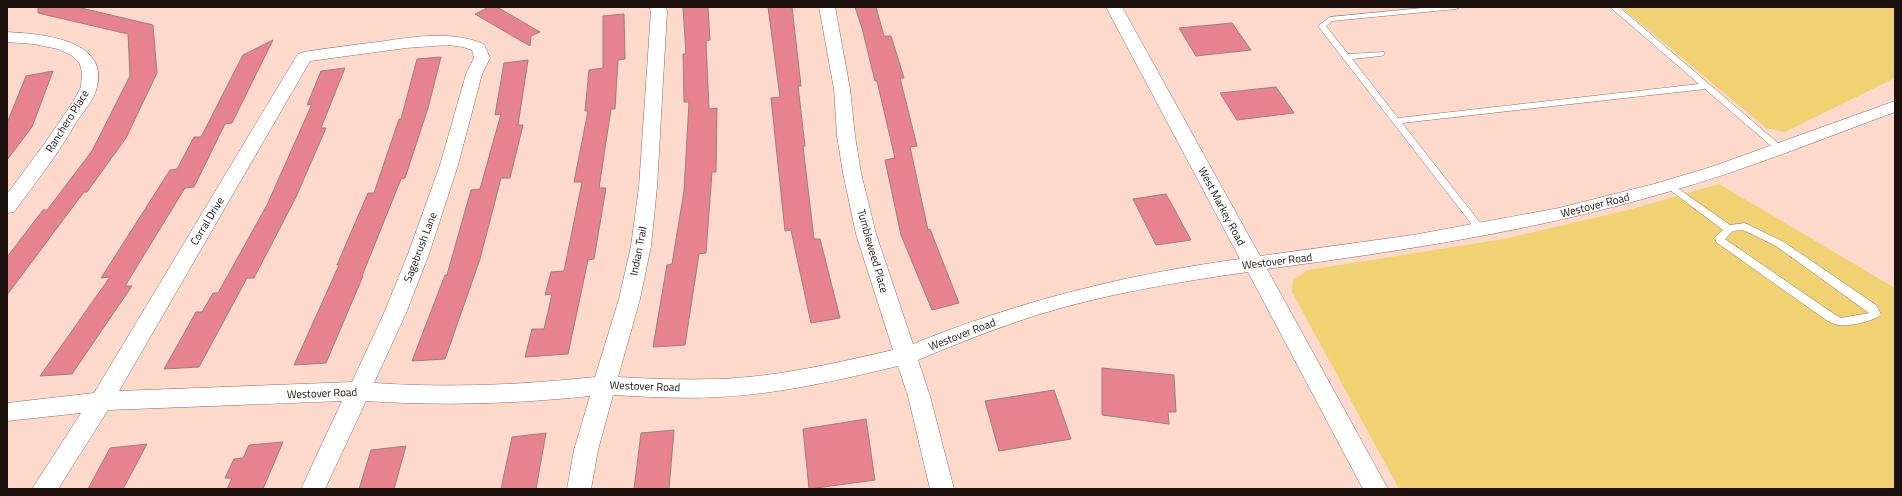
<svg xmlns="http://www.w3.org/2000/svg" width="1902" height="496" viewBox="0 0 1902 496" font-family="'Titillium Web',sans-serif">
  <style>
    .green { fill: #f0d273 }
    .building { fill: #e7838d; stroke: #a17d7f }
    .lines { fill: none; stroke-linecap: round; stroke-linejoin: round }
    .lane-casing { stroke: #8e6e63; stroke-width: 1 }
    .street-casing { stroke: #8e6e63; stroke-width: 1 }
    .lane { fill: #fff; fill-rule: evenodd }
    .street { fill: #fff; fill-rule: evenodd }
    .labels { text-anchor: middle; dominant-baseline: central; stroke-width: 3; stroke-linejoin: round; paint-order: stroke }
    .street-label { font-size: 11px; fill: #1c100c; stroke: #fff }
  </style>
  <rect width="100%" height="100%" fill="#fdd9cc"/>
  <g class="green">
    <path d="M1621 7H1895V78L1785 132 1766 128Z"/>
    <path d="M1719 184 1895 288V489H1399L1292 292 1293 280 1308 270 1504 239 1632 209Z"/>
  </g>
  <g class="building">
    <path d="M38 7H77L153 25 157 73 126 138 87 192H84L7 295V257L43 210H47L92 151 130 76 128 34 38 13Z"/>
    <path d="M489 7H497L540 32 531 36 530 46 475 14Z"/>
    <path d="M683 7H708L710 40 706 41 709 109 717 108 716 172H712L706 253 699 254 685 345 653 347 667 265 672 264 684 191 689 102H684L683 54H686Z"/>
    <path d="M768 7H792L801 86H798L805 146H803L814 239H820L840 318 811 323 791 230 785 231 771 98 780 97Z"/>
    <path d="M855 7H876L884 36H891L904 78H900L917 146 910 147 928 230 930 229 959 303 932 310 901 235 885 160 895 158 877 81H875L862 28Z"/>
    <path d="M624 14 625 59 618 60 615 109H611L599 188H606L594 259 588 260 568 354 525 357 532 329H544L552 294 545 295 551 272 564 271 582 182H574L588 111H585L589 70 603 68V16Z"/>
    <path d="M1232 23 1251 50 1196 56 1179 28Z"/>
    <path d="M273 40 232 123 225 124 194 187 185 188 125 286H132L72 374 40 376 110 277 101 278 170 170 177 169 194 137H201L243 55Z"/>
    <path d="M441 57 428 108 405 178 401 179 362 276H363L326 363 294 365 339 265H337L368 193H374L399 119H401L417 59Z"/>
    <path d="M528 60 518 125H523L510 178H501L480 259 445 359 412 361 445 275H447L471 190 480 189 501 114 495 115 504 63Z"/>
    <path d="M345 68 321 128H326L296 197 254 278H247L199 367 164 369 196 312H202L213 293H218L267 205 312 104 307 105 321 71Z"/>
    <path d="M53 71 32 127 7 160V123L26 76Z"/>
    <path d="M1276 87 1294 113 1237 120 1220 93Z"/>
    <path d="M1166 194 1191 240 1156 245 1133 199Z"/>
    <path d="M1102 368 1174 375 1176 412H1168L1169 424 1102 415Z"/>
    <path d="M1054 390 1071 439 999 451 985 401Z"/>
    <path d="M866 419 875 480 809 489 803 429Z"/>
    <path d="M674 430 669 489H634L641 433Z"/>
    <path d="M546 433 536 489H501L512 437Z"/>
    <path d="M283 442 263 489H227L232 478H225L234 459 243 458 249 445Z"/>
    <path d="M147 444 123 489H88L110 448Z"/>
    <path d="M406 446 394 489H359L371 450Z"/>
  </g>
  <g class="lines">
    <g class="lane-casing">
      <g id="lane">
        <path d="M1432 7H1460L1456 9 1332 21 1326 26 1348 54 1384 52 1385 54 1381 56 1352 59 1398 118 1699 84 1610 7H1619L1785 149 1783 151H1777L1705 89 1402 123 1485 229 1480 232 1477 231 1318 26 1330 17Z"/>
        <path d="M1669 182 1730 225 1744 223 1747 224 1784 242 1876 305 1881 314C1877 321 1846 327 1838 325 1834 324 1830 322 1826 320L1716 242 1715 237 1723 230 1666 187 1664 185 1666 183ZM1743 230 1776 246 1869 313 1841 318 1834 314 1725 239 1733 231Z"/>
      </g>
    </g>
    <g class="street-casing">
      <g id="street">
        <path d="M649 7H665L667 11 657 187 651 246 640 299 618 377C651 379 685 380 719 379 778 377 835 363 893 350L856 234 843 173 837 136 834 89 819 7H835L850 89 855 136 861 173 876 234 913 344C1019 301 1128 274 1240 259L1106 7H1122L1260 256 1413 235 1559 208 1654 184 1711 167 1895 101V112C1819 140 1743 171 1664 193 1534 231 1401 251 1267 269L1388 489H1363L1248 272C1177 282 1105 294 1037 315 997 328 958 343 918 360L930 396 954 489H930L908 396 898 366C839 380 780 394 719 397 684 399 648 397 613 395L598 450 591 489H567L574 450 590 396C515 404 441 406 366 401L325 489H301L342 401 108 410 58 489H32L81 413 7 421V403L94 393 296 57 298 54 304 52C328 48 353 45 378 42 413 37 450 30 484 44L490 58 482 74 458 165 429 254 406 313 374 383C448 388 521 385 595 377L619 299 631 246 639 187 651 11ZM448 45 463 47 472 50 474 58 466 74 440 165 408 254 384 313 352 382 119 391 310 61 406 48Z"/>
        <path d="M7 32C39 34 109 38 97 87 94 100 84 111 77 121 59 153 36 182 14 212L7 213V194L45 143 73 102 81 87 82 72 79 62 71 55 58 49 34 44 7 42Z"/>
      </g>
    </g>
    <use href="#lane" class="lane"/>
    <use href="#street" class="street"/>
  </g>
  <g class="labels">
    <g class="street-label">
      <text transform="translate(67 121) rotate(-58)">Ranchero Place</text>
      <text transform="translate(1595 205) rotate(-14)">Westover Road</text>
      <text transform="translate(1222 206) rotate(62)">West Markey Road</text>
      <text transform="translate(207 221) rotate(-59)">Corral Drive</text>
      <text transform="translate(420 247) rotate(-69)">Sagebrush Lane</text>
      <text transform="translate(638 251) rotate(-79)">Indian Trail</text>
      <text transform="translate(873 251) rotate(74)">Tumbleweed Place</text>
      <text transform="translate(1277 261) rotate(-7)">Westover Road</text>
      <text transform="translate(962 334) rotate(-21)">Westover Road</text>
      <text transform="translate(645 386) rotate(2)">Westover Road</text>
      <text transform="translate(322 393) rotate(-2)">Westover Road</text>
    </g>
  </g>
  <rect width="1902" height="496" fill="none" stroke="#1c100c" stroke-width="16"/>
</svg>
